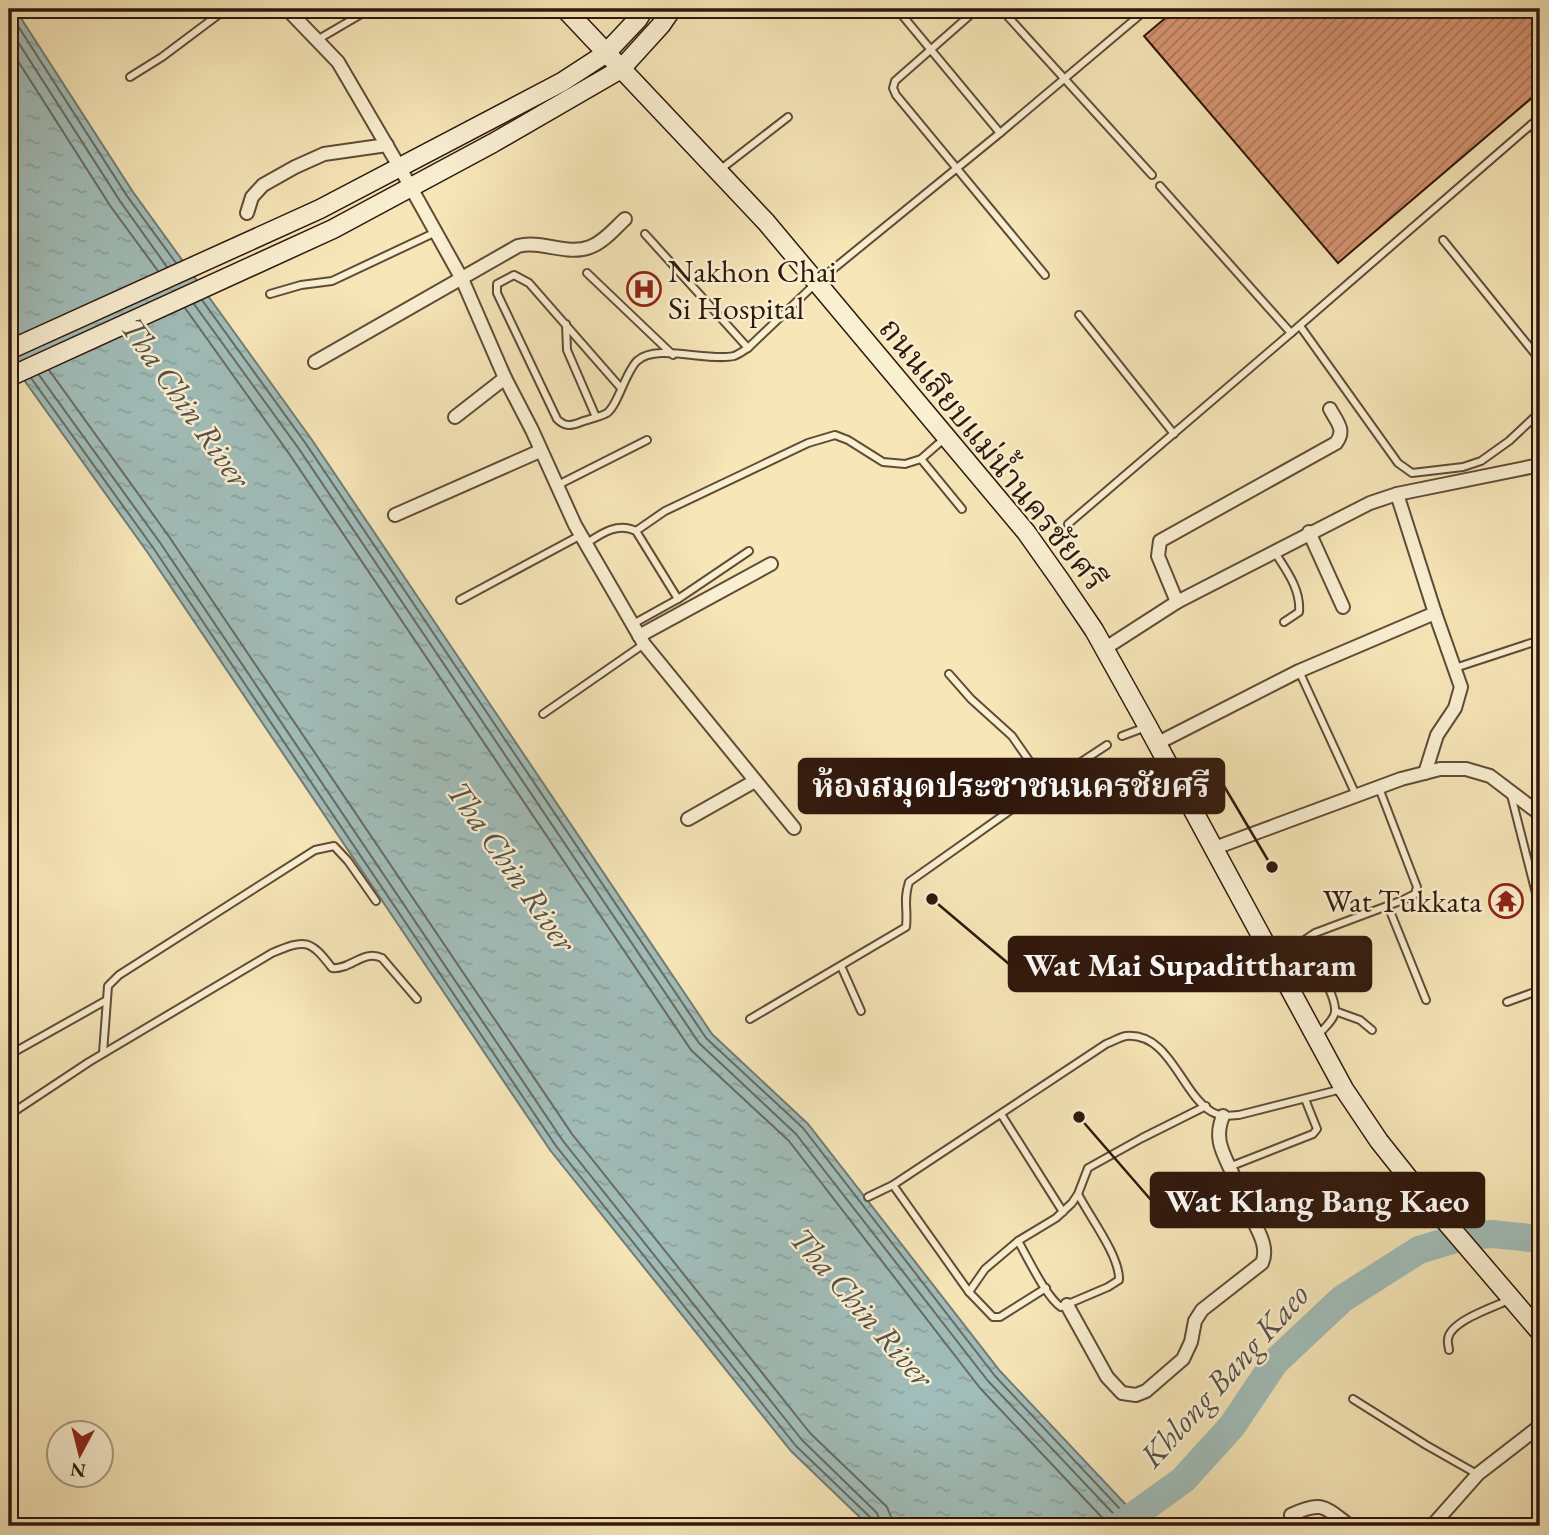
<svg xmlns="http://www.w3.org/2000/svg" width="1549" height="1535" viewBox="0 0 1549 1535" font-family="'EB Garamond','Noto Serif Thai',serif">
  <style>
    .water { fill: url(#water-ripples); stroke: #737b74; stroke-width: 2 }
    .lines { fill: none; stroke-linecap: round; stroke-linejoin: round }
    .shore { stroke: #686a62; stroke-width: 2 }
    .river { stroke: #a1bdb9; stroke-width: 28 }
    .building { fill: url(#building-hatch); stroke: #2f170c; stroke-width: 2 }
    .street-tunnel { stroke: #cebd96; stroke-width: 12; stroke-dasharray: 12 6; stroke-linecap: butt }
    .lane-casing { stroke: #614b37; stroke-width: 10 }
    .street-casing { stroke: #614b37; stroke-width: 16 }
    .secondary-casing { stroke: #2f170c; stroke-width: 21 }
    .lane { stroke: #f9efd1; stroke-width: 6 }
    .street { stroke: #f9efd1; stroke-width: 12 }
    .secondary { stroke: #f9efd1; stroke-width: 18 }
    .labels { text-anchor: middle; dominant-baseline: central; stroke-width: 5; stroke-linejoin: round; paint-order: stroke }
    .poi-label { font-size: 32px; fill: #2f170c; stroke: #f9efd1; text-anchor: start }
    .street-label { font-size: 32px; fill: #2f170c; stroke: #f9efd1 }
    .water-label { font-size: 33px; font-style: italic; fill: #575149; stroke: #f9efd1 }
    .leader { fill: none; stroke: #2f170c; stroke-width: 2.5 }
    .callout-dot { fill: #2f170c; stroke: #f9efd1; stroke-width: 2.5 }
    .callout { fill: #2f170c; stroke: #2f170c; stroke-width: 2.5 }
    .callout-label { font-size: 33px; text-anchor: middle; font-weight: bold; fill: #fff }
  </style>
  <defs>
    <pattern id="water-ripples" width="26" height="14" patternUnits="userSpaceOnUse" patternTransform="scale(1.75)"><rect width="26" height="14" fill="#a1bdb9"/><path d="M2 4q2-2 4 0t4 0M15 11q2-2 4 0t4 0" fill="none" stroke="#8ba29e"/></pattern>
    <pattern id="building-hatch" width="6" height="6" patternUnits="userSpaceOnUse" patternTransform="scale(1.75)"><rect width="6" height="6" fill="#d69573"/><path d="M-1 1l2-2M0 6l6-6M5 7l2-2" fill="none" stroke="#ae795d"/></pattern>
  </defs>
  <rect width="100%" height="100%" fill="#f6e6b8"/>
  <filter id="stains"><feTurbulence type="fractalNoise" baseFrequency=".00286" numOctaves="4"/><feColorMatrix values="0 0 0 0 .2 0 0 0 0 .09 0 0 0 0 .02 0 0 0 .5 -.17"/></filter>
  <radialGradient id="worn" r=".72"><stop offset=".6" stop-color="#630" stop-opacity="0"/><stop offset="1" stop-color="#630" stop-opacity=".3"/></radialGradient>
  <path class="water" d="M9 9H15L133 192 312 440 712 1034 808 1124 1000 1371 1146 1526H869L791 1451 550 1150 148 553 9 359Z"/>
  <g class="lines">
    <g class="shore">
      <path d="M10 9 11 15 127 196 176 263"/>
      <path d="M9 28 120 201 167 267"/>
      <path d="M9 47 111 207 158 271"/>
      <path d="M202 300 306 444 706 1038 803 1128 995 1376 1136 1526"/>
      <path d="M194 304 299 449 699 1043 796 1134 988 1381 1125 1526"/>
      <path d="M185 308 290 455 691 1050 789 1141 980 1388 1110 1526"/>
      <path d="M49 370 170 538 572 1134 810 1433 887 1507 891 1517 892 1526"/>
      <path d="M39 375 161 544 563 1141 802 1440 877 1513 882 1526"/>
      <path d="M31 378 154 549 556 1146 796 1446 871 1518 873 1526"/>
    </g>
    <path class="river" d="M1119 1526 1183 1480 1232 1426 1275 1362 1342 1299 1419 1250 1465 1236 1493 1234 1540 1239"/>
  </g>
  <path class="building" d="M1176 9H1540V91L1338 263 1144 36Z"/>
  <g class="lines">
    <path class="street-tunnel" d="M1233 1175 1251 1216"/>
    <g class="lane-casing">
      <g id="lane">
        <path d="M897 9 1000 133"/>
        <path d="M977 9 895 81 893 88 896 95 1045 275"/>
        <path d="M1001 9 1152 175"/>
        <path d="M317 40 370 9"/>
        <path d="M130 77 162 57 226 9"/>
        <path d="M1531 125 1540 137"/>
        <path d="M721 169 788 117"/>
        <path d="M645 234 748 348"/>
        <path d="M1443 240 1540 360"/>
        <path d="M587 273 673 355"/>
        <path d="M270 294 301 285 332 281 436 232"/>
        <path d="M1079 315 1174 434"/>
        <path d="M566 324 567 350 596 417"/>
        <path d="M1300 326 1398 463 1412 473 1463 467 1481 461 1509 441 1540 412"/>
        <path d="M1291 333 1540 117"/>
        <path d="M620 387 529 283 514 275 497 284V293L557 419C565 427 571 426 581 422 589 419 600 417 607 413 618 405 625 373 637 361 656 343 708 362 734 356 739 354 743 351 748 348L816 283 1000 133 1147 9"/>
        <path d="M921 459 962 509"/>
        <path d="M556 486 647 440"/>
        <path d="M1068 524 1291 333 1160 186"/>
        <path d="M636 531 665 511 808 443 835 435 848 440 883 462 905 464 921 459 945 438"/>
        <path d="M587 543C602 533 618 522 636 531L678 599"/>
        <path d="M1274 551C1286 570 1301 589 1299 612L1284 622"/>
        <path d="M460 600 581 535"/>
        <path d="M633 624 678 599 749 551"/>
        <path d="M1455 668 1540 640"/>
        <path d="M1299 671 1356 795"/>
        <path d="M949 674 971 699 1012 736 1046 785"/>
        <path d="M543 714 644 644"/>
        <path d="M1122 736 1146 727"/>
        <path d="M1511 795 1540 909"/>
        <path d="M1094 809 1166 767"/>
        <path d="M1388 906 1426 1000"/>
        <path d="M841 966 861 1011"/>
        <path d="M1507 1002 1540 990"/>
        <path d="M1335 1011 1360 1020 1372 1030"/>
        <path d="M750 1019 906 927C908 908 903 901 909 882L1046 785 1107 745"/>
        <path d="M1319 1034C1324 1028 1334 1020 1335 1012 1337 996 1313 960 1306 946V939L1315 933 1403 900 1415 894 1417 887 1379 788"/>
        <path d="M103 1053 108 986 119 975 315 850 334 846 348 861 376 901"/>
        <path d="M9 1055 105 1001"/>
        <path d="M1001 1114 1063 1212"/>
        <path d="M9 1115 89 1062 272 953C305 939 310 939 332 968 351 970 363 949 382 958L417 999"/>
        <path d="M1229 1167 1313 1134 1317 1129 1305 1099"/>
        <path d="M893 1185 969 1292 993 1317H1000L1046 1288"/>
        <path d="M1078 1194C1089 1216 1120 1256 1119 1280L1108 1287 1061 1307C1046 1297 1028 1258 1018 1241L1056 1218 1072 1203 1078 1194 1088 1168 1142 1138 1206 1106"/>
        <path d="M868 1197 893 1185 1106 1044C1112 1042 1120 1037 1126 1036 1170 1032 1181 1094 1212 1112 1221 1117 1229 1116 1239 1115L1342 1089"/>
        <path d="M1254 1224 1326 1193"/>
        <path d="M969 1292 985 1269 1018 1241"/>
        <path d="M1449 1350C1449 1347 1447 1343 1448 1339 1450 1321 1494 1307 1509 1300"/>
        <path d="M1353 1399 1426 1445 1477 1474"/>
      </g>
    </g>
    <g class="street-casing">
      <g id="street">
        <path d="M287 9 338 62 400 168 462 279 505 378 532 430 575 525 644 644 794 828"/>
        <path d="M247 213 252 197 263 185 295 167 324 154 387 145"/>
        <path d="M315 362 518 246C542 240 567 256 590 247 604 242 615 228 625 219"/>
        <path d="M455 417 505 378"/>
        <path d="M1397 494 1435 613 1461 687 1455 708 1437 735 1425 773"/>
        <path d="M395 515 540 451"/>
        <path d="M1309 532 1343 607"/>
        <path d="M1177 602 1158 556 1160 541 1336 443C1346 430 1337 422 1330 409"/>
        <path d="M639 636 771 564"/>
        <path d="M1104 649 1177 602 1370 503 1397 494 1540 465"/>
        <path d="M1156 744 1299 671 1435 613"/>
        <path d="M688 819 755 781"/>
        <path d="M1212 849 1401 779 1440 769H1466L1490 776 1540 814"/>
        <path d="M1223 1116C1213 1140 1224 1154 1233 1175"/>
        <path d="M1067 1305 1107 1377 1122 1393 1136 1395 1146 1391 1183 1359 1191 1342 1195 1321 1202 1310 1262 1263C1269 1247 1258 1231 1251 1216"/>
        <path d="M1291 1515C1322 1500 1325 1507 1350 1526"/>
        <path d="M1432 1526 1478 1474 1540 1426"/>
      </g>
    </g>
    <g class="secondary-casing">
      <g id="secondary">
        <path d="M565 9 766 222 1026 532 1060 580 1094 630 1148 727 1344 1089 1379 1141 1410 1180 1540 1332"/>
        <path d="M9 350 320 209 562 82 605 54 638 19 644 9"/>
        <path d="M9 377 333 229 493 143 621 69 661 25 672 9"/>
      </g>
    </g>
    <use href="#lane" class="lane"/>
    <use href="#street" class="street"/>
    <use href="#secondary" class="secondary"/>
  </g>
  <defs>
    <g id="hospital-ring" transform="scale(1.75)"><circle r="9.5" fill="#f9efd1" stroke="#8f2418" stroke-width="1.5"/><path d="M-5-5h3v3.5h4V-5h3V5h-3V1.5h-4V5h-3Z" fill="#8f2418"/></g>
    <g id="temple-ring" transform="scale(1.75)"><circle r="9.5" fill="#f9efd1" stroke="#8f2418" stroke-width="1.5"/><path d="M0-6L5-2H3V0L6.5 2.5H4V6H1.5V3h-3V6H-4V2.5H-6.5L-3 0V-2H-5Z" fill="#8f2418"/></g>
  </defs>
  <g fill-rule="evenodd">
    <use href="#hospital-ring" x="644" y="289"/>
    <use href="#temple-ring" x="1506" y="901"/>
  </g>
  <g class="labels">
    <g class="poi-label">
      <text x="668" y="271">Nakhon Chai<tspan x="668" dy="37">Si Hospital</tspan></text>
      <text x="1482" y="901" text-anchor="end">Wat Tukkata</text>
    </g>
    <g class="street-label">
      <text transform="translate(993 454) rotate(51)">ถนนเลียบแม่น้ำนครชัยศรี</text>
    </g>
    <g class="water-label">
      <text transform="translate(186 402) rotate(55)">Tha Chin River</text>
      <text transform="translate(512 866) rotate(55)">Tha Chin River</text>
      <text transform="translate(862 1307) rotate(49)">Tha Chin River</text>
      <text transform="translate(1224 1375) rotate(-48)">Khlong Bang Kaeo</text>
    </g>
  </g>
  <path class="leader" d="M1272 867L1224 786M932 899L1009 964M1079 1117L1151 1200"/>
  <g class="callout-dot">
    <circle cx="1272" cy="867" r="7"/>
    <circle cx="932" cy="899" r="7"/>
    <circle cx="1079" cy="1117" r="7"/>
  </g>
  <g class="callout">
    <rect x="799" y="759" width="425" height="54" rx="7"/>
    <rect x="1009" y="937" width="362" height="54" rx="7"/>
    <rect x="1151" y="1173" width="333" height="54" rx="7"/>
  </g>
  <g class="callout-label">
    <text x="1011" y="797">ห้องสมุดประชาชนนครชัยศรี</text>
    <text x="1190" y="976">Wat Mai Supadittharam</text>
    <text x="1317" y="1212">Wat Klang Bang Kaeo</text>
  </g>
  <rect width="1549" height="1535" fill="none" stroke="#f6e6b8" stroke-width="35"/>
  <rect x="10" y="10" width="1528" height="1514" fill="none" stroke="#2f170c" stroke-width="3.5"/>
  <rect x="18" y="18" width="1514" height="1500" fill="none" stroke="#2f170c" stroke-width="2"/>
  <g transform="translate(80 1454) rotate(187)"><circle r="33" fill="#f9efd1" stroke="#a89982" stroke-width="2"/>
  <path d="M0-5L12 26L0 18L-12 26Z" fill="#8f2418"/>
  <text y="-10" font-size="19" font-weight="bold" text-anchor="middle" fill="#2f170c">N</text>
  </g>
  <rect width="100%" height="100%" filter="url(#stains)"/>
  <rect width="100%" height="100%" fill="url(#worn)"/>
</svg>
